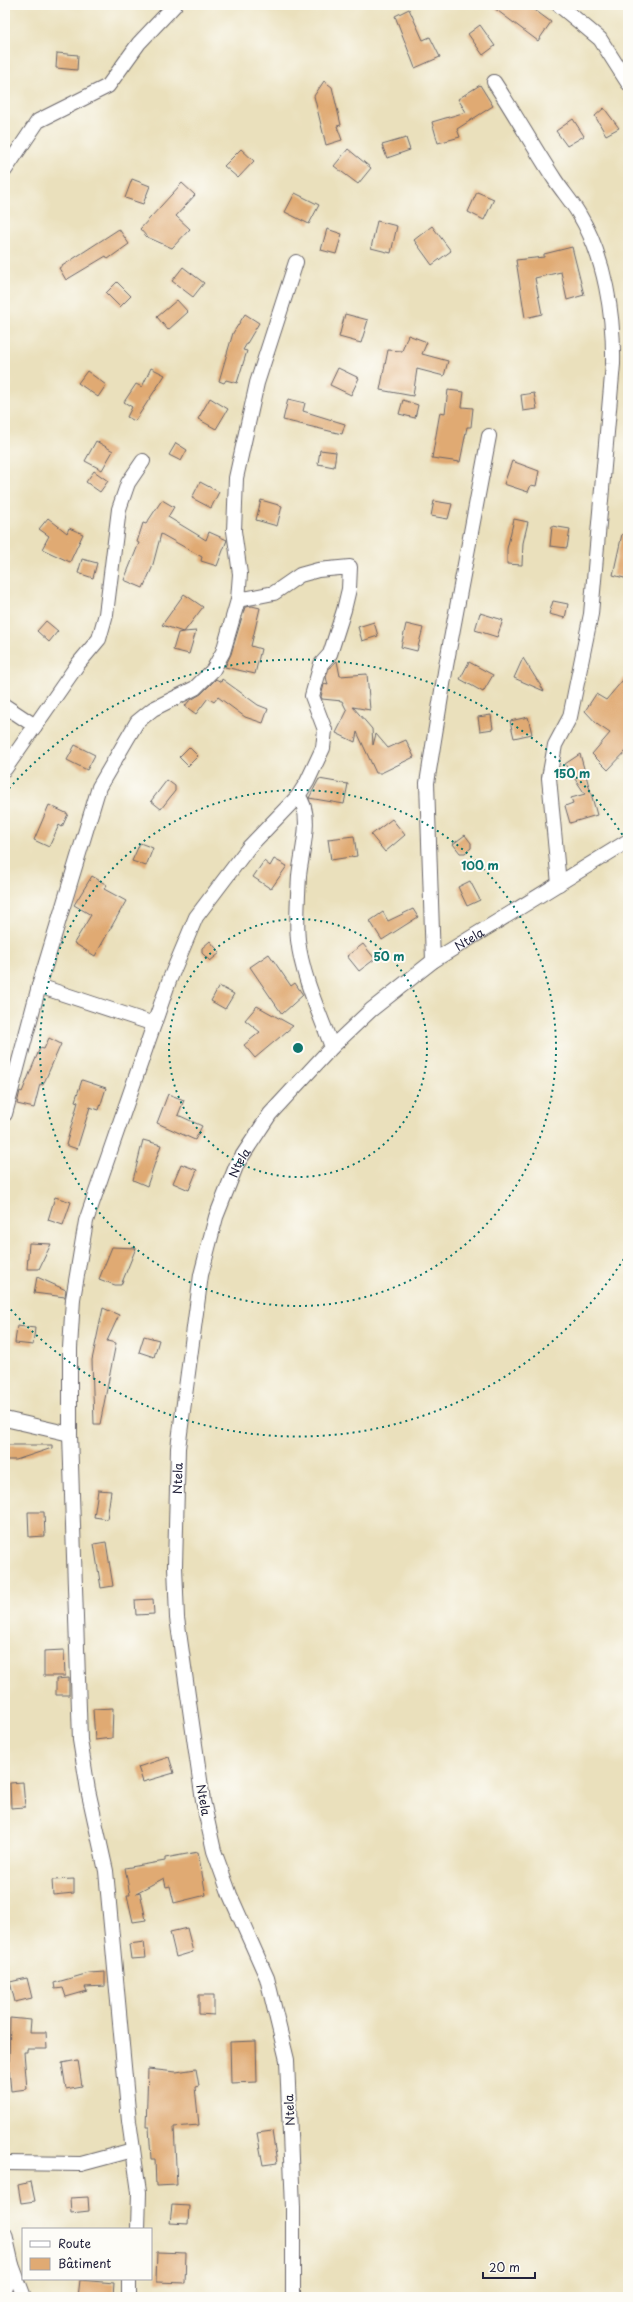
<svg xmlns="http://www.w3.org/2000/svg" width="633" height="2302" viewBox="0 0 633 2302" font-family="'Playpen Sans',sans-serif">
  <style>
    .building { fill: #e0aa73 }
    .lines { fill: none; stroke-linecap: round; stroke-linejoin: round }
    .minor-casing { stroke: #686468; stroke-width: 16 }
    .minor { stroke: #fff; stroke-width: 14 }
    .ring { fill: none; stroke: #0f766e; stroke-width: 2; stroke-dasharray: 2 4 }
    .labels { text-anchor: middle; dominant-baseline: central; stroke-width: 4; stroke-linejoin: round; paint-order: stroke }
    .street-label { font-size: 12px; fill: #22223b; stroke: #fdfcf7 }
    .centre { fill: #0f766e; stroke: #fdfcf7; stroke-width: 2 }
    .ring-label { font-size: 12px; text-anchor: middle; font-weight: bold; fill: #0f766e; stroke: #fdfcf7; stroke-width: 4; stroke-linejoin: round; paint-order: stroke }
  </style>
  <rect width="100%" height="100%" fill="#fdfcf7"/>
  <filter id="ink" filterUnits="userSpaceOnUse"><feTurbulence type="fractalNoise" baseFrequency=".025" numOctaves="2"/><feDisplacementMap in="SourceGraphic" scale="8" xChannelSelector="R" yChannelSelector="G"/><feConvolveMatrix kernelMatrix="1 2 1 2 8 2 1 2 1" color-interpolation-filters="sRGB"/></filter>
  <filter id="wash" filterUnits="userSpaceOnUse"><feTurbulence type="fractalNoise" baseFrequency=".012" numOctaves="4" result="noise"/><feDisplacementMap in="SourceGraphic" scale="16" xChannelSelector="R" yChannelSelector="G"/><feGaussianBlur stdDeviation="0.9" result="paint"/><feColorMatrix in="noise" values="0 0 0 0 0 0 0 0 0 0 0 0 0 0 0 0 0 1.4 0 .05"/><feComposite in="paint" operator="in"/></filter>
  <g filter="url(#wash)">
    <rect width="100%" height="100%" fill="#eae0bc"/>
    <g id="blocks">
      <g class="building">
        <path d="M490 5H528L551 22 538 41Z"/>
        <path d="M409 9 423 40 430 37 440 57 415 68 395 16Z"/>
        <path d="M480 25 495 46 483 55 468 34Z"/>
        <path d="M57 53 78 55 77 70 56 68Z"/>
        <path d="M324 81 332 87 341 125 337 126 342 140 326 145 314 96Z"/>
        <path d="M480 85 493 106 457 129 460 137 438 143 432 122 466 112 458 99Z"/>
        <path d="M604 108 619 128 606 135 595 116Z"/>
        <path d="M573 119 584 136 567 146 556 131Z"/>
        <path d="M406 138 410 150 387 158 382 145Z"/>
        <path d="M241 149 254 161 238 178 224 166Z"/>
        <path d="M348 149 371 168 358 184 334 166Z"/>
        <path d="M132 179 150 186 143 204 125 198Z"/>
        <path d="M182 183 195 195 176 216 190 229 172 248 147 237 140 229Z"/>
        <path d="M477 192 494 199 484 220 468 212Z"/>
        <path d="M295 193 319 205 309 224 285 212Z"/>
        <path d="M377 221 397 226 391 253 371 248Z"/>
        <path d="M432 226 451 251 432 265 414 240Z"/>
        <path d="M119 229 129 244 108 259 106 256 66 280 59 268Z"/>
        <path d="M327 229 342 234 336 254 321 250Z"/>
        <path d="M572 247 584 295 567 300 561 272 535 278 542 314 525 318 516 260 544 257V254Z"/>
        <path d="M183 267 204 283 193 297 172 281Z"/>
        <path d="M117 282 131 296 120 307 106 293Z"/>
        <path d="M177 300 188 312 168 330 157 317Z"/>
        <path d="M245 314 259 323 243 350 247 351 237 383 226 380 224 383 219 381 233 333Z"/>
        <path d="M345 314 368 320 361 343 339 337Z"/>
        <path d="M408 335 427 342 422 354 448 361 444 376 417 369 413 396 380 390 388 350 402 351Z"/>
        <path d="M151 368 165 375 135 421 127 417 132 407 124 402 136 384 142 387Z"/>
        <path d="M338 368 359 378 351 395 330 385Z"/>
        <path d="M87 371 106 385 98 397 78 383Z"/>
        <path d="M448 390 464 392 462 407 473 408 471 427H467L460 462 432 458 440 412 445 413Z"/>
        <path d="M534 393 537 409 523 411 521 395Z"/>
        <path d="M210 398 228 409 216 429 198 419Z"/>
        <path d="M288 399 305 403 303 411 345 424 342 434 283 420Z"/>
        <path d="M403 400 418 405 415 418 399 414Z"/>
        <path d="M96 441 113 451 102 470 85 461Z"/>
        <path d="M176 443 187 450 181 461 169 455Z"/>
        <path d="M320 450 336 452 334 467 318 464Z"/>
        <path d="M512 461 539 471 536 486 531 485 528 492 504 484Z"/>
        <path d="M94 471 108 481 100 492 86 482Z"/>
        <path d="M200 482 219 492 211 508 192 498Z"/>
        <path d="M162 500 174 507 168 517 206 540 209 532 227 540 217 566 201 561 202 557 161 534 152 568 143 588 124 580 139 543 137 542 143 523 146 524Z"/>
        <path d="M261 500 282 506 277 526 256 520Z"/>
        <path d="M434 501 452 504 448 519 431 516Z"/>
        <path d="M48 518 67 533 69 528 83 534 70 562 42 549 49 536 39 529Z"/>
        <path d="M514 519 528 522 523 543 522 565 507 564V549Z"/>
        <path d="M552 526 570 529 567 548 550 546Z"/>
        <path d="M622 534 628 535V579L613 575Z"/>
        <path d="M82 559 97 563 93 578 78 573Z"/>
        <path d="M184 594 203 607 184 632 196 631 189 654 173 650 178 633 183 632 162 625Z"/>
        <path d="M553 601 568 604 565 618 549 614Z"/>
        <path d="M252 606 260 608 251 646 261 649 255 674 225 667 231 654 245 607Z"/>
        <path d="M480 613 503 620 497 637 475 630Z"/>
        <path d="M46 621 58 631 49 642 37 631Z"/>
        <path d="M374 622 378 636 362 641 358 627Z"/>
        <path d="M406 624 423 628 417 651 401 647Z"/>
        <path d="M523 658 544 691 514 678Z"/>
        <path d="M337 661 340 676 367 674 370 710 353 707 372 729 373 745 376 734 388 748 406 740 414 757 381 773H376L357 732 355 742 336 733 347 711 342 701 322 699 321 697 324 684 328 685 326 677 329 668Z"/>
        <path d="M469 662 493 675 483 692 460 679Z"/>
        <path d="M628 674V749L608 770 592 754 610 733 598 725 585 711 596 694 606 700Z"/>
        <path d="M216 679 221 682 222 679 258 705 268 709 263 723 245 717 218 697 214 702 208 698 196 714 185 706 189 701 201 694Z"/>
        <path d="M491 715 493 729 480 731 478 717Z"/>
        <path d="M528 717 532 734 514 738 510 721Z"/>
        <path d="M75 745 95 755 87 770 67 760Z"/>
        <path d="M189 747 198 756 188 766 179 757Z"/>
        <path d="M580 754 597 815 570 823 565 806 573 803 571 798 585 794 565 764Z"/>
        <path d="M319 779 348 784 344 804 309 798Z"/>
        <path d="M167 780 175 786V791L161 809 151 801Z"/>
        <path d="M49 805 68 814 62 827 59 825 49 847 34 840Z"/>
        <path d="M392 819 405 835 385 852 371 835Z"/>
        <path d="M465 835 471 843V848L465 853H460L453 844Z"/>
        <path d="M354 836 357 856 331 860 328 839Z"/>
        <path d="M140 843 153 848 146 866 132 861Z"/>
        <path d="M274 859 287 866 271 889 253 877 264 861 270 866Z"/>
        <path d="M92 876 107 885 104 889 126 901 95 956 74 943 91 915 74 905Z"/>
        <path d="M470 881 480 900 467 906 458 887Z"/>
        <path d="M413 909 418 917 382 940 370 921 383 912 388 921Z"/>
        <path d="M210 941 220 953 210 961 202 953V948Z"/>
        <path d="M363 944 375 959 359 971 347 956Z"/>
        <path d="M269 954 291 986 295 983 303 995 282 1014 250 967Z"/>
        <path d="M219 986 234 994 225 1009 211 1001Z"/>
        <path d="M257 1006 293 1026 255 1058 244 1045 260 1032 245 1020Z"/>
        <path d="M49 1038 61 1044 43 1085 40 1084 34 1108 17 1104 20 1091 22 1092 40 1048 44 1049Z"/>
        <path d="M82 1080 106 1088 99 1110 90 1107 77 1149 66 1145 78 1102 75 1101Z"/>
        <path d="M168 1094 184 1100 178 1115 202 1126 195 1140 157 1123Z"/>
        <path d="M143 1140 161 1145 147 1186 133 1180Z"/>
        <path d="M181 1164 197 1170 189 1190 173 1183Z"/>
        <path d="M55 1197 71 1202 63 1225 48 1220Z"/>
        <path d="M29 1243 51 1244 39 1269H27Z"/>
        <path d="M112 1247 136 1248 121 1285H115L99 1279Z"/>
        <path d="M37 1277 66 1290 65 1297 34 1293Z"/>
        <path d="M103 1308 119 1315 107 1341 116 1343 100 1424H94L92 1360Z"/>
        <path d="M17 1326 35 1328 33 1345 15 1343Z"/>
        <path d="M144 1336 159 1340 154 1357 139 1352Z"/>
        <path d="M5 1445H52V1448L16 1460H5Z"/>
        <path d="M98 1490 111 1491 107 1519 94 1517Z"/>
        <path d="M28 1512H44L45 1536 29 1537Z"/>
        <path d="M106 1542 113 1586 101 1588 94 1544Z"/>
        <path d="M153 1599 154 1614 136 1615 135 1600Z"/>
        <path d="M64 1650 65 1676H44V1651Z"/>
        <path d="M69 1678V1695H56V1679Z"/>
        <path d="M113 1708 112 1738 95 1740 93 1709Z"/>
        <path d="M169 1757 174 1773 143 1782 138 1767Z"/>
        <path d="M23 1782 25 1807 11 1808 10 1783Z"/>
        <path d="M198 1852 206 1895 174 1903 170 1886 166 1887 164 1878 136 1893 140 1892 146 1920 133 1922 127 1895H130L125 1868 165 1861V1858Z"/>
        <path d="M74 1879V1893L53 1895 52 1880Z"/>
        <path d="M187 1928 193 1952 176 1957 170 1932Z"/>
        <path d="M144 1942 146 1958 131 1959 129 1944Z"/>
        <path d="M105 1972V1986L85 1987 87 1991 66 1997 63 1988 55 1989 54 1983 89 1973Z"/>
        <path d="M27 1978 32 1998 15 2002 10 1982Z"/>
        <path d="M199 1995H214V2015L199 2014Z"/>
        <path d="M10 2018 31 2020 30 2032H46L47 2049H27V2052H24L27 2089 11 2091 9 2069Z"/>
        <path d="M256 2041 257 2082 231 2083 230 2042Z"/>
        <path d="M78 2060 82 2086 66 2089 62 2063Z"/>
        <path d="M148 2069 176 2072 196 2069 199 2086 195 2087 199 2125 174 2127 177 2185 156 2186 155 2159H151L149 2127H146Z"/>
        <path d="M272 2131 277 2163 263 2165 257 2133Z"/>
        <path d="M31 2182 35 2201 21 2203 18 2185Z"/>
        <path d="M88 2197 89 2211 71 2213 70 2198Z"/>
        <path d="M172 2205 189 2206 188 2224 170 2223Z"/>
        <path d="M157 2252 186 2253 185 2283 156 2282Z"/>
        <path d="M80 2280 114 2283 113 2297H78Z"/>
      </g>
    </g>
  </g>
  <g filter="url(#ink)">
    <use href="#blocks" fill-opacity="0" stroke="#686468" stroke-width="1"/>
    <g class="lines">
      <g class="minor-casing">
        <g id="minor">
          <path d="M559 5 600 39 628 83"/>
          <path d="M494 82C515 114 534 148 555 180 563 192 572 202 579 214 605 257 614 315 613 364L591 614 570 717 555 745 549 778 559 884"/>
          <path d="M5 170 38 121 108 86 139 43 175 5"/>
          <path d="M5 706 35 726"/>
          <path d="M5 769 78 664 99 639 106 614 119 509 128 483 143 461"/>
          <path d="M298 796C314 813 301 854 299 876 298 896 296 919 298 940 302 976 319 1012 332 1047"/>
          <path d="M433 961 427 783 446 666 489 436"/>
          <path d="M39 986 154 1024"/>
          <path d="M5 1114 39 986 99 787 137 722 153 709 195 688 213 670 223 652 238 600 240 574 234 531 236 478 257 383 296 262"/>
          <path d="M5 1419 70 1434"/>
          <path d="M5 2163 81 2164 133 2150"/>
          <path d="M138 2229 139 2192 129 2121 106 1871 88 1790 80 1740 70 1434V1348L73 1299 86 1221 169 981 196 917 249 847 298 796 307 782 323 748 325 730 312 696 321 664 330 654 344 610 349 589 350 567 318 570 300 575 274 593 238 600"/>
          <path d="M5 2234 12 2265 24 2297"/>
          <path d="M5 2291 12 2265"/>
          <path d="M129 2297V2279"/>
          <path id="s1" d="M293 2297V2208L287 2060 267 1978 230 1895 214 1851 203 1801 177 1618 175 1566 178 1448 201 1275 216 1217 237 1164 270 1114 332 1047 371 1010 433 961 628 841"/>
        </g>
      </g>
      <use href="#minor" class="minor"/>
    </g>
  </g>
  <g class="ring">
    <circle cx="298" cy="1048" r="129"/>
    <circle cx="298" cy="1048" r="258"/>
    <path d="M627 1254A388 388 0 0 1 5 1303M5 793A388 388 0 0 1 627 842"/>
  </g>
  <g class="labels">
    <g class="street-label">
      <text stroke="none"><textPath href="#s1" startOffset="1483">Ntela</textPath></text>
      <text stroke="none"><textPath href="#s1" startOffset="1159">Ntela</textPath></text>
      <text stroke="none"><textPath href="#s1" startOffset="835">Ntela</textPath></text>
      <text transform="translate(204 1800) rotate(80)">Ntela</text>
      <text transform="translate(289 2110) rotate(-93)">Ntela</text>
    </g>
  </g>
  <circle cx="298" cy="1048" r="6" class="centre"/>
  <g class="ring-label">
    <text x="572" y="778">150 m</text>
    <text x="480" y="870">100 m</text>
    <text x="389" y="961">50 m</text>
  </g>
  <rect width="633" height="2302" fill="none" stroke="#fdfcf7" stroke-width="20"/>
  <rect x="22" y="2228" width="130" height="52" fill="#fdfcf7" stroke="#a5a5ac"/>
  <rect x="30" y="2241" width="20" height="6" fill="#ffffff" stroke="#a5a5ac"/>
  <text x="58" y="2248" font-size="12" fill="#22223b">Route</text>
  <rect x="30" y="2258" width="20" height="12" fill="#e0aa73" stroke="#a5a5ac"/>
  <text x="58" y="2268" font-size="12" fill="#22223b">Bâtiment</text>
  <path d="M483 2272v6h52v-6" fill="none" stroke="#22223b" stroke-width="2"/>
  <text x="489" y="2272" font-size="12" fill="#22223b" stroke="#fdfcf7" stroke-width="3" paint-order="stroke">20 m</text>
</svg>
